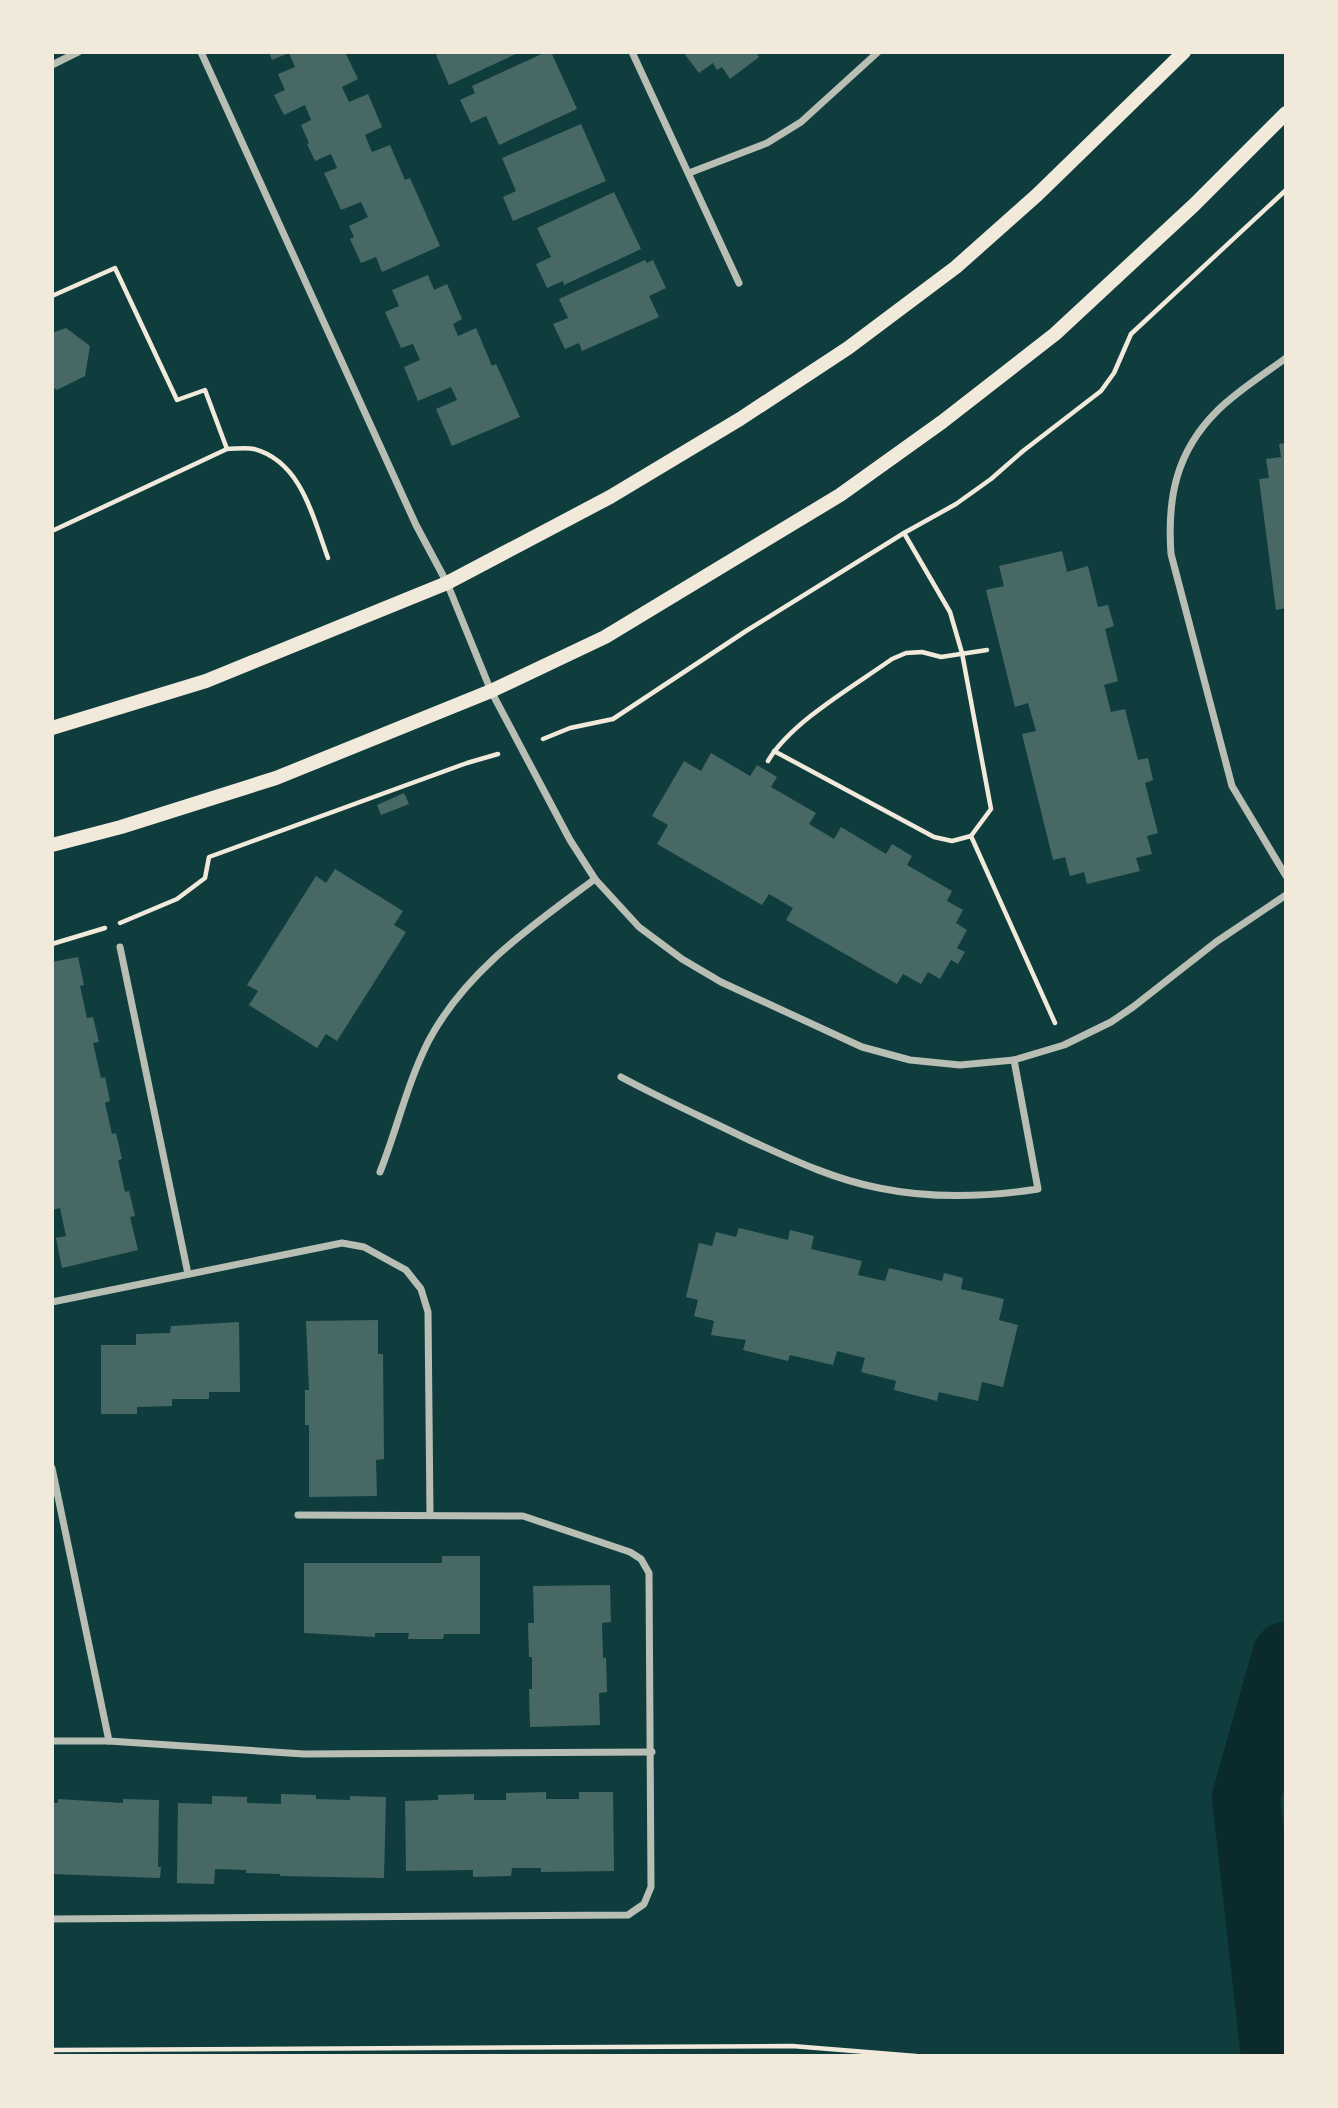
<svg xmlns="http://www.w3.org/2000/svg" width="1338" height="2108" viewBox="0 0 1338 2108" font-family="Signika,sans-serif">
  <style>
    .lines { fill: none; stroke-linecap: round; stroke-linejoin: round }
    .river { stroke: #0a2a2b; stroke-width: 68 }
    .building { fill: #486865 }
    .path { stroke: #f1e9da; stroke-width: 4.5 }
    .minor { stroke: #b8beb3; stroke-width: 7 }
    .secondary { stroke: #f1e9da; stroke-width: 14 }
  </style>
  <rect width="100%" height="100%" fill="#0f3d3e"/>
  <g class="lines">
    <path class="river" d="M1275 2056 1246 1798 1286 1656"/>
  </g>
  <g class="building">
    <path d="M269 52H345L358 79 342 87 349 102 368 94 382 127 365 135 372 152 390 145 405 180 410 178 440 246 382 272 376 257 361 263 350 239 354 237 349 226 368 217 361 202 341 210 324 173 337 168 331 154 315 161 307 144 309 143 301 125 311 120 305 105 284 115 274 95 285 90 278 74 295 67 289 53 272 60Z"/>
    <path d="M442 52H520L449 85 436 55Z"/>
    <path d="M546 52H551L577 109 499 145 486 116 471 123 460 100 475 93 472 86Z"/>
    <path d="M683 52H756L759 57 730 79 722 67 717 70 713 63 699 73Z"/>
    <path d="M581 124 606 181 513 221 503 197 516 191 502 158Z"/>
    <path d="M614 192 641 249 564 285 563 281 547 288 536 264 551 257 537 228Z"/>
    <path d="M645 260 647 263 653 260 666 288 649 296 659 317 582 351 579 343 565 349 553 324 568 318 559 299Z"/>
    <path d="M428 275 434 290 447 284 462 319 453 324 458 336 476 328 492 366 496 364 520 417 452 446 436 409 457 400 451 387 418 401 404 367 420 360 413 344 401 348 385 312 399 306 392 290Z"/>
    <path d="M66 328 90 346 85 376 57 390 52 387V333Z"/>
    <path d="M1286 443V608L1276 610 1259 479 1269 478 1266 459 1281 457 1279 444Z"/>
    <path d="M1062 551 1067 572 1088 566 1098 607 1108 605 1114 626 1105 629 1118 681 1104 685 1111 712 1125 709 1138 760 1148 758 1153 780 1145 783 1158 833 1147 836 1152 854 1136 858 1140 871 1087 884 1084 872 1070 876 1065 857 1053 860 1022 734 1036 731 1028 703 1015 707 986 590 1004 586 999 566Z"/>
    <path d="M711 753 750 776 757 765 777 777 771 787 816 813 809 824 834 839 841 827 886 854 892 844 912 856 907 865 952 891 947 901 963 910 956 923 967 930 957 948 965 952 958 964 951 960 940 979 928 972 921 984 903 974 897 984 786 920 793 908 769 894 762 905 657 844 668 825 652 816 684 761 701 771Z"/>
    <path d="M404 793 409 804 381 815 377 805Z"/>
    <path d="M335 869 403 911 394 925 406 932 337 1041 326 1034 317 1048 249 1005 258 991 247 985 316 876 326 883Z"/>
    <path d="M78 957 84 985 80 986 87 1018 93 1017 99 1042 93 1043 101 1078 105 1077 110 1101 105 1103 112 1134 116 1133 122 1159 118 1160 125 1192 129 1191 135 1216 130 1217 138 1250 62 1268 56 1238 66 1236 60 1208 52 1210V962Z"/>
    <path d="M739 1228 788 1240 790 1230 814 1236 811 1249 862 1261 858 1275 885 1281 889 1268 942 1281 944 1273 963 1278 961 1289 1004 1299 999 1320 1018 1325 1003 1387 982 1382 978 1401 939 1392 937 1401 894 1390 896 1381 861 1372 865 1358 837 1351 833 1365 790 1355 788 1361 743 1350 746 1340 711 1335 714 1321 694 1316 698 1300 686 1297 699 1243 712 1246 716 1232 736 1237Z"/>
    <path d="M378 1320V1354H383L384 1459 376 1460 377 1496 309 1497V1425H305V1390H309L306 1321Z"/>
    <path d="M239 1322 240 1392H209V1399H172V1406L137 1407V1414H101V1345H136V1334L170 1333 171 1326Z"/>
    <path d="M442 1556H480V1634H444L443 1639H408L409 1633H375V1637L304 1633V1563H442Z"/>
    <path d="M610 1585 611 1622 602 1623 603 1658H606L607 1692 599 1693 600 1725 530 1727 529 1689H532V1657H529L528 1623H534L533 1586Z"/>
    <path d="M546 1792V1799H579V1792H613L614 1871 541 1872V1868H512L511 1876 473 1877V1870L406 1871 405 1801 438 1800V1795L474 1794V1800H506V1793Z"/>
    <path d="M281 1794 316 1795V1799L350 1800V1796L386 1797 384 1878 280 1876V1874L246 1873V1870L215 1869 214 1884 177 1883 178 1803 212 1804V1796L247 1797V1803L281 1804Z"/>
    <path d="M58 1799 123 1803V1799L159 1800 158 1867H161L160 1878 52 1874V1803H58Z"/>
  </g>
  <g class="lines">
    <g class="path">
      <path d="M52 296 115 268 177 400 205 390 227 449"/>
      <path d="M52 531 227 449C235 449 246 447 254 449 302 462 313 518 328 558"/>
      <path d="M904 533 950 612 962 653 991 809 971 836 1055 1023"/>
      <path d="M543 739 570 728 613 719 746 631 904 533 956 504 991 479 1023 451 1101 391 1114 373 1131 334 1286 190"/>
      <path d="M774 751 934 837 952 841 971 836"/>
      <path d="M768 761C791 722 854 686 892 659L906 653 922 652 941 657 987 650"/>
      <path d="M120 923 177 899 205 878 209 857 467 763 498 754"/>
      <path d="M52 944 105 928"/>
      <path d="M52 2050 792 2046 916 2056"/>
    </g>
    <g class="minor">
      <path d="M201 52 416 525 447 583 491 691 570 840 595 879 639 927 682 959 721 982 862 1047 910 1060 960 1065 1014 1060 1064 1045 1111 1022 1133 1007 1216 942 1286 895"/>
      <path d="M632 52 739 283"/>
      <path d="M52 65 78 52"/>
      <path d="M689 173 767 143 801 122 878 52"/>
      <path d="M1286 358C1263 375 1237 391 1217 411 1176 452 1167 498 1171 554L1232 786 1286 876"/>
      <path d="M120 947 188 1274"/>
      <path d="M621 1077C662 1099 704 1118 745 1138 789 1158 832 1179 879 1188 932 1199 986 1197 1038 1189L1014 1060"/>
      <path d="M380 1172C397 1129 407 1084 428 1042 465 971 533 925 595 879"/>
      <path d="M52 1302 342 1243 364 1247 406 1270 421 1289 428 1312 430 1515"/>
      <path d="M52 1468 109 1741"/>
      <path d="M52 1741H109L304 1754 652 1752"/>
      <path d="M52 1919 628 1915 644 1904 651 1887 649 1573 641 1559 630 1552 523 1516 298 1515"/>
    </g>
    <g class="secondary">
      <path d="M52 728 206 681 447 583 610 497 740 419 848 348 956 267 1037 195 1184 52"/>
      <path d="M52 845 121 827 276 778 491 691 605 637 840 495 942 422 1055 334 1194 205 1286 113"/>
    </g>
  </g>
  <rect width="1338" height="2108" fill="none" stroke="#f1e9da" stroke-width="108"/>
</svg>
